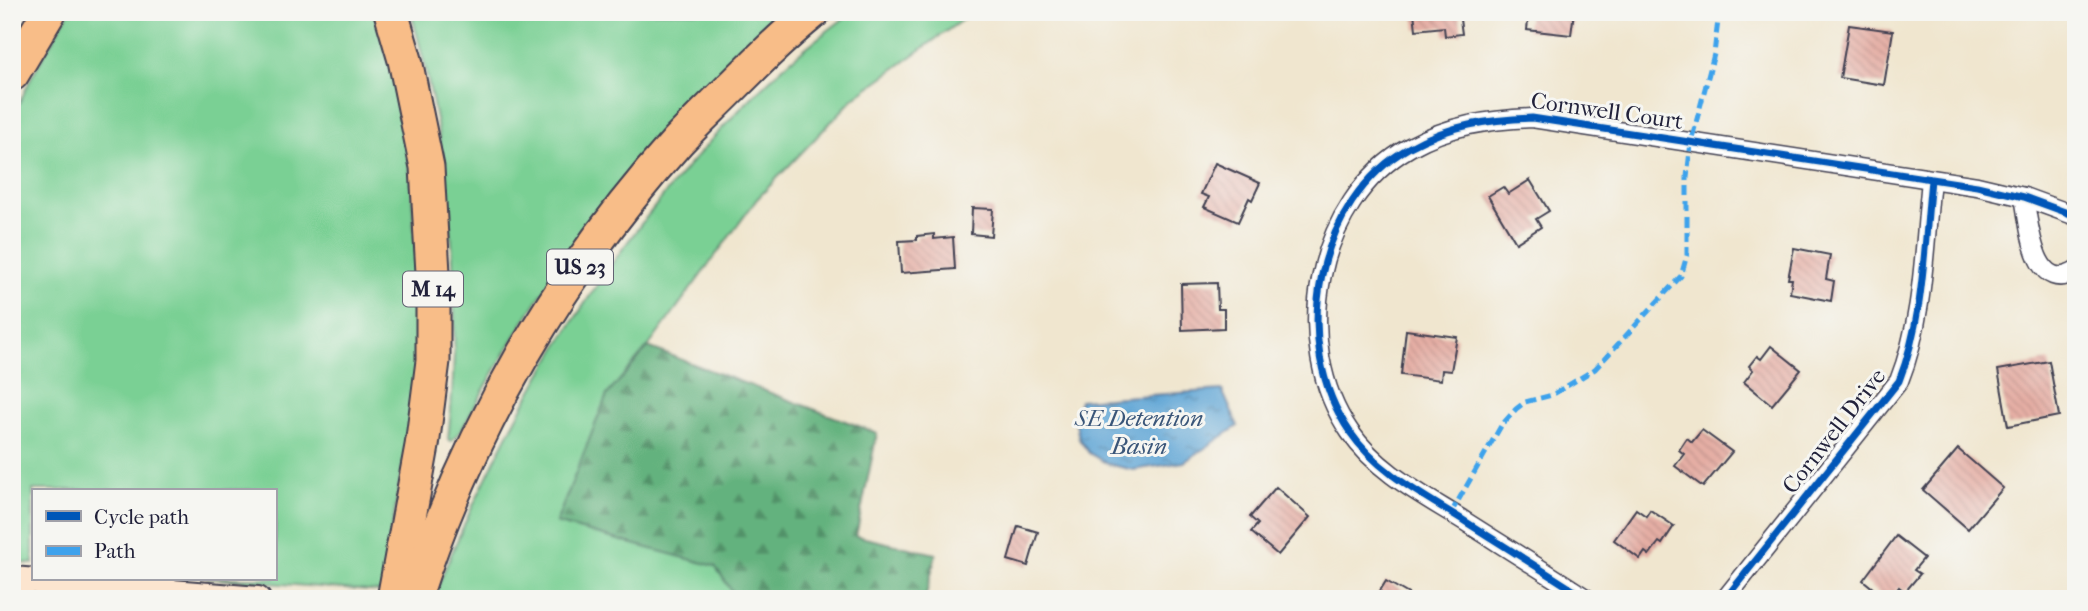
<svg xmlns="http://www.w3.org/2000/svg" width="2088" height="611" viewBox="0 0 2088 611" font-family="'IM FELL French Canon',serif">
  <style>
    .green { fill: #7ad094; stroke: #4e7968; stroke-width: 2 }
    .forest { fill: url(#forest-firs); stroke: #426a5c; stroke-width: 2 }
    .water { fill: url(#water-ripples); stroke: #406488; stroke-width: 2 }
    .building { fill: url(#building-back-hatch) }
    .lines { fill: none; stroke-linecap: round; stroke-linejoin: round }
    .street-casing { stroke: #413f51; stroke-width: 21 }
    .secondary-casing { stroke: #413f51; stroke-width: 28 }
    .highway-casing { stroke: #413f51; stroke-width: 37 }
    .street { stroke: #fff; stroke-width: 18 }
    .secondary { stroke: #fce5cf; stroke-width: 24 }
    .highway { stroke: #f8bd88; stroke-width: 33 }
    .quiet { stroke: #3ea2ec; stroke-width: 5; stroke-dasharray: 10 5; stroke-linecap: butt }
    .cycleway-casing { stroke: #f6f6f2; stroke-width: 11 }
    .cycleway { stroke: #0057b8; stroke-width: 7 }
    .labels { text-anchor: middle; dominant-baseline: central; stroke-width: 6; stroke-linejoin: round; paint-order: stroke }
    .shield { fill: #f6f6f2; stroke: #626272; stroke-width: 2 }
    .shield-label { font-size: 21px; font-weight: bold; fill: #22223b }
    .street-label { font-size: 23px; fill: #22223b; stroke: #f6f6f2 }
    .water-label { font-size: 24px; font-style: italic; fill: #3a5679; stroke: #f6f6f2 }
  </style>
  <defs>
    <pattern id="forest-firs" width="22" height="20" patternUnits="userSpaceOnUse" patternTransform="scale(1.75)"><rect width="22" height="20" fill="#63b27e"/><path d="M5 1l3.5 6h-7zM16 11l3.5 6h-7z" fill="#519068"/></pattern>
    <pattern id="water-ripples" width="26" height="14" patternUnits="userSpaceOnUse" patternTransform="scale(1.75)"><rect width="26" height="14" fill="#5fa5d5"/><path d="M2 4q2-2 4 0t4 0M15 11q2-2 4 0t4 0" fill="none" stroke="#4e86ae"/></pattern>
    <pattern id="building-back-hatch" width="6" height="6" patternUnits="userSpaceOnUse" patternTransform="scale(1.75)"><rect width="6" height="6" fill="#e5aea4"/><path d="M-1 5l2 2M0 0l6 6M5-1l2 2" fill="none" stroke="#c4958e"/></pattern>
  </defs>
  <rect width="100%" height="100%" fill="#f6f6f2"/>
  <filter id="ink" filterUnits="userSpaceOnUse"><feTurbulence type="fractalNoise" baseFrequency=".0143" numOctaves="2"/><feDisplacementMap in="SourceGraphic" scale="14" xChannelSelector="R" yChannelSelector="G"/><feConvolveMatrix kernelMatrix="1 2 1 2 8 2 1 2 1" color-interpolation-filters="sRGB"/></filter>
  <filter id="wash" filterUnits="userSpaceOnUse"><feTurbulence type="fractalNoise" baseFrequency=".00686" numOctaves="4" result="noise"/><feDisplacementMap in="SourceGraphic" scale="28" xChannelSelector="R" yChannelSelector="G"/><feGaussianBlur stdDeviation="1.57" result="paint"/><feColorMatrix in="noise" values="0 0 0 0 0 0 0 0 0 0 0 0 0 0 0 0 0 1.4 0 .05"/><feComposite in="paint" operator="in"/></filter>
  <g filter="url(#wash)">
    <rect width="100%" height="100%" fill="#f0e6cf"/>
    <g class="green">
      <path d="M69 12H374L390 64 403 120 411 176 419 319 416 387 381 592 206 578H275V490H33V564L12 562V118L32 76Z"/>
      <path d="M411 12H787C689 92 605 195 537 301 510 342 486 386 462 429L452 441 448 440C464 292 451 155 411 12Z"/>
      <path d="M852 12H973L854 98 757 199 648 347 607 395 556 523 715 566 737 599H461L434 596C513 398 624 216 781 69 803 48 828 31 852 12Z"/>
    </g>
    <path class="forest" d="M648 347 877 433 856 536 936 554 925 599H737L715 566 556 523 607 395Z"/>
    <path class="water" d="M1222 390 1238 426 1184 462 1133 470 1108 464 1089 453 1079 439 1075 418 1080 400Z"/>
    <g id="blocks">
      <g class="building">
        <path d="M1414 12H1459L1462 34 1445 36 1444 27 1416 30Z"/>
        <path d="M1529 12H1574L1571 35 1527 30Z"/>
        <path d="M1849 25 1893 31 1884 85 1840 78Z"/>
        <path d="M1215 163 1260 183 1252 200 1249 198 1238 222 1204 207 1209 197 1201 194Z"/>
        <path d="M1530 180 1549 211 1536 219 1541 227 1516 243 1488 196 1503 187 1508 194Z"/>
        <path d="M972 208 993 209 991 236 971 234Z"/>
        <path d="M934 234V239L953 237 955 269 901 273 899 241 917 240V236Z"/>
        <path d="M1794 248 1830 255 1826 279 1834 281 1831 301 1790 293 1792 279H1788Z"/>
        <path d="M1217 283 1218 309H1224V328L1182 330 1181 284Z"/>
        <path d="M1406 330 1457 337 1451 371 1442 370 1441 380 1401 375Z"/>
        <path d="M1771 346 1801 370 1772 405 1744 382 1753 370 1749 366 1757 356 1761 359Z"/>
        <path d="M2049 361 2059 416 2008 426 1998 370Z"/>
        <path d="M1702 430 1732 452 1703 487 1675 466 1684 454 1679 450 1687 438 1692 442Z"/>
        <path d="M1958 449 2003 488 1968 529 1923 490Z"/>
        <path d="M1276 487 1310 517 1278 555 1251 532 1258 524 1250 517Z"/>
        <path d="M1636 509 1646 516 1650 510 1674 526 1662 544 1659 542 1649 555 1645 552 1640 559 1614 540Z"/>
        <path d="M1018 526 1038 532 1028 566 1008 560Z"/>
        <path d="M1896 536 1924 558 1914 570 1920 574 1905 592 1899 587 1890 599H1886L1863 580Z"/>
        <path d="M1386 581 1417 599H1375Z"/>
      </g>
    </g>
  </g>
  <g filter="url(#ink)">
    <use href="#blocks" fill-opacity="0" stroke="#413f51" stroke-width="2"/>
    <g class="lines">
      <g class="street-casing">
        <g id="street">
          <path d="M2024 197C2029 221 2033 297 2076 271"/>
          <path d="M1587 599C1547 573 1507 548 1466 522 1425 496 1378 473 1350 432 1289 344 1315 201 1410 147 1450 125 1487 120 1532 118L1977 186 2024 197 2076 216"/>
          <path d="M1725 599 1899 381C1924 318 1924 247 1931 180"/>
        </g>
      </g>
      <g class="secondary-casing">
        <path id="secondary" d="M12 579 258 599"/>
      </g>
      <g class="highway-casing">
        <g id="highway">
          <path d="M391 12 405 60 427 167 433 273V361L422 446 394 599"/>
          <path d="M12 74 49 12"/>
          <path d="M414 599C468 431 560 272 678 141 694 124 711 108 727 92 755 64 782 37 813 12"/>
        </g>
      </g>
      <use href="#street" class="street"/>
      <use href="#secondary" class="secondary"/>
      <use href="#highway" class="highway"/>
      <path class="quiet" d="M1451 513 1501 426 1516 409 1525 402 1552 395 1595 369 1681 276 1687 255V177L1691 142 1714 54 1719 12"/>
      <g class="cycleway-casing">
        <g id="cycleway">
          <path d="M1587 599C1547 573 1507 548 1466 522 1425 496 1378 473 1350 432 1289 344 1315 201 1410 147 1450 125 1487 120 1532 118L1977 186 2024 197 2076 216"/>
          <path d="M1725 599 1899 381C1924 318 1924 247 1931 180"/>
        </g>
      </g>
      <use href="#cycleway" class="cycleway"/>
    </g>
  </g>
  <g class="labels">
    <g class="shield">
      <rect x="547" y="249.5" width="66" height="35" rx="5"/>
      <rect x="403" y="271.5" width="60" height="35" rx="5"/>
    </g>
    <g class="shield-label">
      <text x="580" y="267">US 23</text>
      <text x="433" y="289">M 14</text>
    </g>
    <g class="street-label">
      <text transform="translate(1607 111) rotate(8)">Cornwell Court</text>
      <text transform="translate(1834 431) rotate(-52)">Cornwell Drive</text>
    </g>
    <g class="water-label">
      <text x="1139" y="418">SE Detention<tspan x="1139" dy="28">Basin</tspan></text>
    </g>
  </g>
  <rect width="2088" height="611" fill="none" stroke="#f6f6f2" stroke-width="42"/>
  <rect x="32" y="489" width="245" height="91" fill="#f6f6f2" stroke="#a1a1a9" stroke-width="2"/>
  <rect x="46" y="511" width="35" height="10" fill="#0057b8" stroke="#a1a1a9" stroke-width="2"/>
  <text x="94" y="524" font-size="21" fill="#22223b">Cycle path</text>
  <rect x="46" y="546" width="35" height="10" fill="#3ea2ec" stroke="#a1a1a9" stroke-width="2"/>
  <text x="94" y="558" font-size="21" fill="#22223b">Path</text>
</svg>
